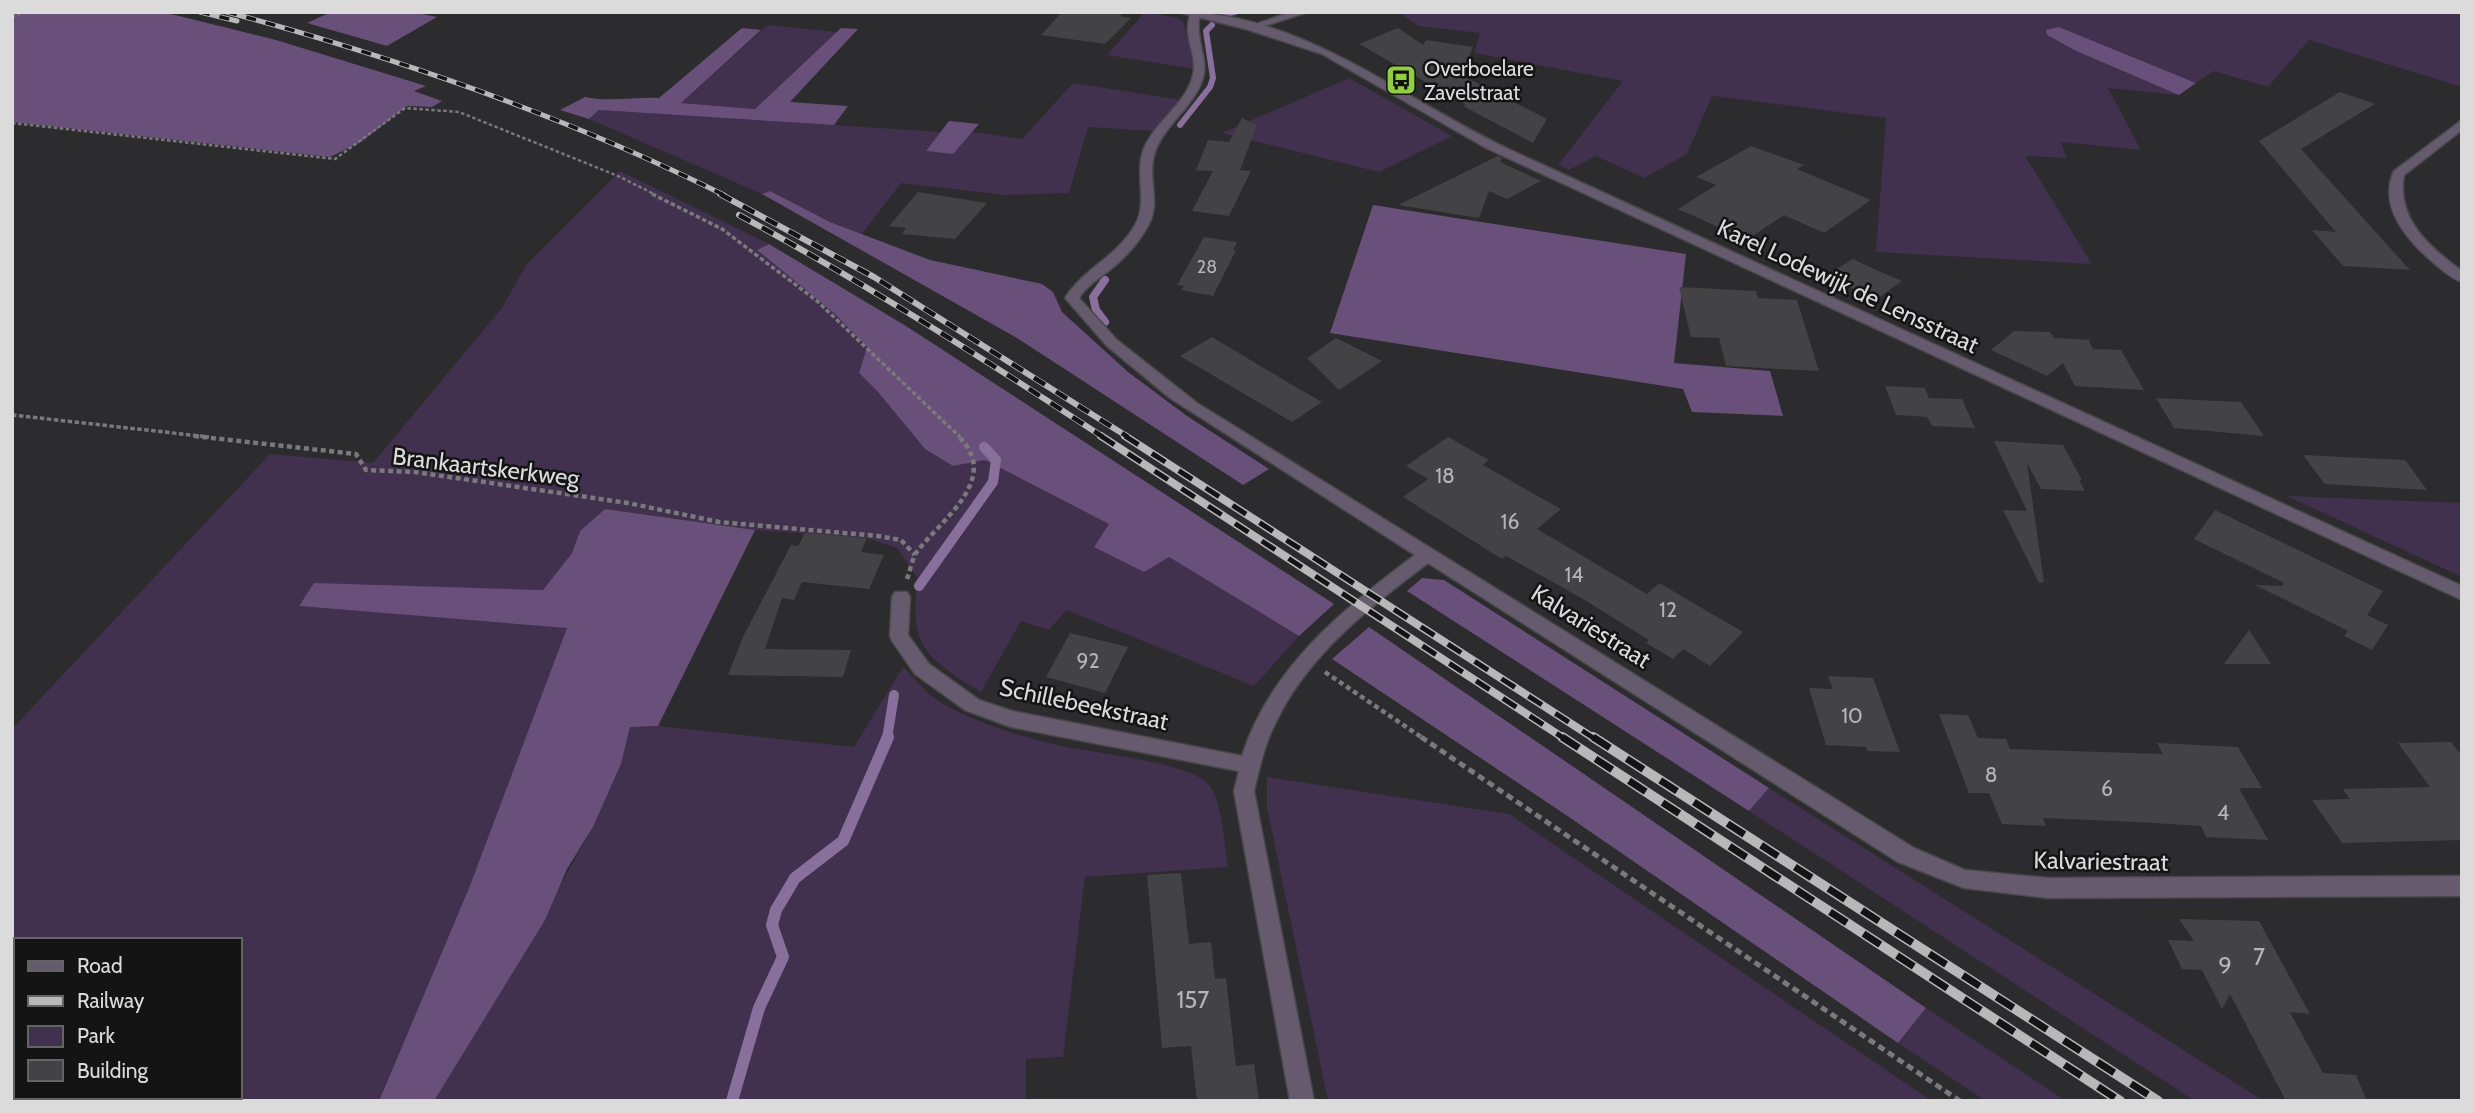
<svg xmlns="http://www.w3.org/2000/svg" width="2474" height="1113" viewBox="0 0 2474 1113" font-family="Cabin,sans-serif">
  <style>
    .green { fill: #41304e; fill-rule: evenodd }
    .forest { fill: #68507a }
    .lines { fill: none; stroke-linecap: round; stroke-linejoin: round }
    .stream-far3 { stroke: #89709c; stroke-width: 6 }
    .stream-far2 { stroke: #89709c; stroke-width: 8 }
    .stream-far1 { stroke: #89709c; stroke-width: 10 }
    .stream { stroke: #89709c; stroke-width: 12 }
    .building { fill: #434244 }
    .minor-casing { stroke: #484749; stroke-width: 3 }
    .tertiary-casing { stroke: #484749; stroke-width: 3 }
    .path-far3 { stroke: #7a797b; stroke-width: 2.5; stroke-dasharray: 3.5 2.5; stroke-linecap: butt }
    .path-far2 { stroke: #7a797b; stroke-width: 3.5; stroke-dasharray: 4.5 2.5; stroke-linecap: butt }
    .path-far1 { stroke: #7a797b; stroke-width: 4.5; stroke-dasharray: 5 3.5; stroke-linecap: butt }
    .path { stroke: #7a797b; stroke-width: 5; stroke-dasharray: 7 4.5; stroke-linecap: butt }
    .minor { fill: #665b6e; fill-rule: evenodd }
    .tertiary { fill: #665b6e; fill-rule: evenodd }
    .rail-far3-casing { stroke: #b9b8b9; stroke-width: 5 }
    .rail-far2-casing { stroke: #b9b8b9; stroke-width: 6 }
    .rail-far1-casing { stroke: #b9b8b9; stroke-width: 8 }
    .rail-casing { stroke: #b9b8b9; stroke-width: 10 }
    .rail-far3 { stroke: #141415; stroke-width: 3.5; stroke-dasharray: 10; stroke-linecap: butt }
    .rail-far2 { stroke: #141415; stroke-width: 4.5; stroke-dasharray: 13; stroke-linecap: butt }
    .rail-far1 { stroke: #141415; stroke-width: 5; stroke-dasharray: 16; stroke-linecap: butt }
    .rail { stroke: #141415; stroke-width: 7; stroke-dasharray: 20; stroke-linecap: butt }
    .labels { text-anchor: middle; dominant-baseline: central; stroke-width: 5; stroke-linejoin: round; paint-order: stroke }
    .far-number-label { font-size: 18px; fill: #b6b5b6 }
    .far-poi-label { font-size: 21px; fill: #dcdbdc; stroke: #141415; text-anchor: start }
    .number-label { font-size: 21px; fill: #b6b5b6 }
    .street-label { font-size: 24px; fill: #dcdbdc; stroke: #141415 }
    .near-number-label { font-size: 24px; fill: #b6b5b6 }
  </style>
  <rect width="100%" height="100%" fill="#2c2b2d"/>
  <g class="green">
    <path d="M1145 12 1178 18 1183 22 1195 69 1107 55Z"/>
    <path d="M1398 12H2462V87L2309 40 2268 87 2214 71 2196 83 2059 27 2046 30 2048 36 2074 50 2179 95 2108 88 2141 150 2061 142 2067 158 2025 156 2092 264 1876 252 1886 118 1712 96 1687 154 1644 178 1596 156 1569 170 1558 165 1623 81 1474 53 1480 33 1419 26Z"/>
    <path d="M768 25 837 32 755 109 680 103Z"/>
    <path d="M1349 78 1452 136 1379 172 1222 133Z"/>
    <path d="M1073 83 1181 100 1155 131 1088 127 1069 193 1005 195 901 183 862 234 830 222 770 191 762 194 589 119 599 110 941 132 926 151 953 154 972 132 1022 139Z"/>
    <path d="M620 171 769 244 757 250 835 314 867 347 859 373 878 392 925 449 953 466 985 460 1110 524 1094 546 1168 556 1299 636 1254 686 1066 610 1049 630 1021 621 981 692C927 659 907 645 918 579L897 548 867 538 755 530 605 509 580 531 572 553 543 590 314 584 299 606 568 627 469 888 379 1101H12V729L270 454 373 463 501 309 527 264ZM16 940H240V1097H16Z"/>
    <path d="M2287 496 2462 503V577Z"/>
    <path d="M903 667C912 676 922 688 933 697 965 720 1022 737 1062 746 1092 753 1191 762 1209 785 1223 802 1224 846 1228 867L1085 877 1063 1057 1026 1059V1101H434L512 971 593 827 621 764 630 727 658 726 854 747Z"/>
    <path d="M1267 777 1509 814 1932 1101H1328L1267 808Z"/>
    <path d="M1769 788 2264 1101H2195L1749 811Z"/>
    <path d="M1926 1008 2066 1101H1986L1898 1043Z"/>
  </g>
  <g class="forest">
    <path d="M12 12H163L276 40 426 86 414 91 442 101 432 107 407 106 361 142 330 157 12 122Z"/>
    <path d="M331 12H412L437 17 387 46 307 23Z"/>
    <path d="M2059 27 2196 83 2179 95 2074 50 2047 35 2046 30Z"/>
    <path d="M742 28 761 30 681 103 755 109 841 28 858 29 790 102 848 106 834 125 599 110 589 119 560 110 585 97C607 102 635 97 659 98Z"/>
    <path d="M949 121 979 124 953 154 926 151Z"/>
    <path d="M770 191 830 222 930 260 1042 284 1053 292 1062 312 1128 372 1187 416 1269 469 1243 485 1017 338 762 194Z"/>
    <path d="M1373 205 1686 254 1674 363 1770 371 1783 416 1692 412 1683 389 1330 333Z"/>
    <path d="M769 244 906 326 1334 604 1299 636 1169 557 1144 572 1094 547 1109 524 985 460 953 466 925 449 878 392 859 373 867 347 835 314 757 250Z"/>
    <path d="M605 509 755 530 658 726 630 727 621 764 593 827 567 869 545 920 434 1101H379L469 888 567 628 299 606 314 583 543 590 572 553 580 531Z"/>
    <path d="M1422 578 1444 580 1769 788 1749 811 1407 591Z"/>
    <path d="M1369 627 1926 1008 1898 1043 1563 813 1332 659Z"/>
  </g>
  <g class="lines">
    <g class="stream-far3">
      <path d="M1224 14 1235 12"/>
      <path d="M1180 125 1210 87 1213 78 1206 31 1212 25"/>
    </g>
    <path class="stream-far2" d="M1105 280 1093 297 1096 310 1105 322"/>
    <g class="stream-far1">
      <path d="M919 586 993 482 996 460 984 447"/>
      <path d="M887 739 894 695"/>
    </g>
    <path class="stream" d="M732 1101 759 1008 783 957 772 925 776 910 795 878 843 841 888 737"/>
  </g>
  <g class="building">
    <path d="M1062 12H1124L1120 16 1131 18 1105 44 1041 35Z"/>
    <path d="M1398 28 1423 45 1426 40 1473 47 1461 75 1547 119 1533 143 1463 106 1466 105 1359 44Z"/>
    <path d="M2340 92 2375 104 2301 149 2410 270 2343 266 2312 230 2336 232 2259 141Z"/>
    <path d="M1242 118 1257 125 1240 170 1251 171 1229 216 1192 211 1213 171 1196 170 1208 140 1229 142Z"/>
    <path d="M1751 146 1804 165 1797 169 1871 200 1824 233 1784 215 1754 235 1751 234 1743 238 1678 209 1716 185 1696 177Z"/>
    <path d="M1498 156 1502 158 1500 162 1541 181 1507 199 1489 191 1479 218 1398 205Z"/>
    <path d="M918 192 987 203 955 239 902 234 906 228 889 226Z"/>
    <path d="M1204 237 1237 242 1233 250H1236L1213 296 1181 290 1184 286 1177 285Z"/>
    <path d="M1853 259 1874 269 1902 281 1877 299 1825 276Z"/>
    <path d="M1679 287 1756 291 1758 298 1797 300 1819 371 1726 366 1719 338 1691 337Z"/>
    <path d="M2014 331 2050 332 2054 338 2091 340 2089 342 2093 349 2121 350 2144 390 2075 386 2063 363 2047 376 1991 350Z"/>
    <path d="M1212 337 1287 382 1322 402 1292 422 1180 356Z"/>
    <path d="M1336 338 1382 361 1339 390 1307 358Z"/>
    <path d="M1885 386 1925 388 1929 398 1962 399 1975 428 1932 426 1927 417 1896 415Z"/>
    <path d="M2156 398 2241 402 2264 436 2174 428Z"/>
    <path d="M1448 437 1489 460 1483 465 1561 509 1537 529 1647 594 1659 583 1743 632 1710 666 1683 649 1673 659 1646 643 1649 640 1583 599 1506 556 1502 559 1403 497 1428 479 1406 466Z"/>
    <path d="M1994 441 2063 445 2082 480H2079L2085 491 2041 489 2027 463 2044 582 2039 583 2003 510 2027 511Z"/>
    <path d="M2303 455 2405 460 2427 490 2325 484Z"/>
    <path d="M2215 510 2383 591 2367 615 2388 625 2372 650 2344 636 2348 631 2255 585 2282 586 2284 583 2194 539Z"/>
    <path d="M805 533 867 538 861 552 884 555 869 589 802 582 794 600 782 598 765 649 851 650 843 677 728 675 743 637 791 545 798 546Z"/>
    <path d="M2249 630 2271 664H2224Z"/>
    <path d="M1070 633 1128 647 1105 693 1046 677Z"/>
    <path d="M1828 676 1873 678 1900 752 1867 751 1866 747 1826 745 1809 688 1833 689Z"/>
    <path d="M1939 714 1968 715 1978 738 2006 739 2010 749 2163 754 2157 743 2238 747 2262 788H2239L2268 840 2206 837 2201 826 2137 822 2043 818 2046 826 2002 824 1989 793H1969Z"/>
    <path d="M2451 742 2462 756V840L2342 843 2312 800 2350 799 2343 789 2430 787 2398 743Z"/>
    <path d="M1181 873 1189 944 1211 942 1215 979 1226 978 1236 1066 1254 1064 1259 1101H1197L1191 1046 1162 1048 1147 875Z"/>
    <path d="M2179 919 2259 921 2310 1014 2290 1012 2323 1073 2356 1075 2367 1101H2286L2230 994 2222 1009 2202 970 2182 969 2168 940 2194 941Z"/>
  </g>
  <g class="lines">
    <g class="minor-casing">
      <g id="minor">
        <path d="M1191 12 1200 14C1194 39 1209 59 1203 78 1194 109 1159 127 1153 160 1149 181 1160 203 1149 224 1140 241 1126 257 1111 269 1100 278 1087 285 1079 298L1117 340 1197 403 1914 848 1965 870 2048 878 2462 876V896L2048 898 1964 888 1898 862 1428 563C1371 606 1309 654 1277 720 1265 742 1260 766 1254 791L1314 1101H1290L1234 791 1239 771 1011 727 965 710 915 674 892 641 890 636 892 597 895 592H907L910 597 908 635 929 664 979 700 1012 711 1242 756C1270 668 1344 608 1415 555L1170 398 1107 346 1065 298C1083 269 1118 256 1135 225 1149 201 1133 172 1145 146 1157 120 1186 104 1193 75 1198 53 1181 37 1191 12Z"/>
        <path d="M1291 12H1308L1252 30 1247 27Z"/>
        <path d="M2462 120V130L2404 175C2396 219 2429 247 2462 271V282C2452 279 2443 271 2435 264 2409 242 2377 208 2394 171Z"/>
      </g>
    </g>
    <g class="tertiary-casing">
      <path id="tertiary" d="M1178 12C1304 12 1405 102 1515 152 1830 297 2146 441 2462 586V600L1486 148 1322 54 1249 30Z"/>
    </g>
    <g class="path-far3">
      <path d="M12 17 23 12"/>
      <path d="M12 123 335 159 405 108 459 112 618 176 656 195"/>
    </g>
    <g class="path-far2">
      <path d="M652 194 722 229 817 301 960 437"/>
      <path d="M12 415 209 437"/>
    </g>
    <g class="path-far1">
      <path d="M194 436 356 454 366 470 415 472 628 503 719 522 878 536 901 540 915 555"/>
      <path d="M907 579C910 571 912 560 916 553 940 520 1003 479 958 436"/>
      <path d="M1325 672 1424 739"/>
    </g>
    <path class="path" d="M1421 737 1960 1101"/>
    <use href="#minor" class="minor"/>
    <use href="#tertiary" class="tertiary"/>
    <g class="rail-far3-casing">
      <g id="rail-far3">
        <path d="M200 12 237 21"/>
        <path d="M227 12C398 58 565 116 724 195"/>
      </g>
    </g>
    <g class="rail-far2-casing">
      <g id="rail-far2">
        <path d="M720 194 874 277 1128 437"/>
        <path d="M739 215C865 283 984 359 1103 437"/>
      </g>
    </g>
    <g class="rail-far1-casing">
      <g id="rail-far1">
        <path d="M1101 436 1565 739"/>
        <path d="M1125 436 1595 739"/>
      </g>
    </g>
    <g class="rail-casing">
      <g id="rail">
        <path d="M1562 737 2120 1101"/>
        <path d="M1593 737 2158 1101"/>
      </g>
    </g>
    <use href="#rail-far3" class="rail-far3"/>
    <use href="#rail-far2" class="rail-far2"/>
    <use href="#rail-far1" class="rail-far1"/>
    <use href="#rail" class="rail"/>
  </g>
  <defs>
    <g id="bus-square" transform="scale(1.575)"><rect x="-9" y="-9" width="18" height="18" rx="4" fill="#90cd41" stroke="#141415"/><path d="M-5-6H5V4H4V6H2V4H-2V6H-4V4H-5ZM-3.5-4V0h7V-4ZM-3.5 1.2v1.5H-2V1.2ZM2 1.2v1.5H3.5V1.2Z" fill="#111"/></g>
  </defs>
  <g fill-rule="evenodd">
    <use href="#bus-square" x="1401" y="80"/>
  </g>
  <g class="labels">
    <g class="far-number-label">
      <text x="1207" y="267">28</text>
    </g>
    <g class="far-poi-label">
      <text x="1424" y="68">Overboelare<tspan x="1424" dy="24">Zavelstraat</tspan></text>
    </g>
    <g class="number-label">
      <text x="1445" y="475">18</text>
      <text x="1510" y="521">16</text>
      <text x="1574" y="574">14</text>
      <text x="1668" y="609">12</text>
      <text x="1088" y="660">92</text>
      <text x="1852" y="715">10</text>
      <text x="1991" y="774">8</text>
      <text x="2107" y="788">6</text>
      <text x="2223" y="812">4</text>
    </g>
    <g class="street-label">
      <text transform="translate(1848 286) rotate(25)">Karel Lodewijk de Lensstraat</text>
      <text transform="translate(486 467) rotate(7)">Brankaartskerkweg</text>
      <text transform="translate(1591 626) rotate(32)">Kalvariestraat</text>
      <text transform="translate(1084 704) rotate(12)">Schillebeekstraat</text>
      <text transform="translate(2101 861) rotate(1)">Kalvariestraat</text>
    </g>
    <g class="near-number-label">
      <text x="2259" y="956">7</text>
      <text x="2225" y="965">9</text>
      <text x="1193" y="999">157</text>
    </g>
  </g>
  <rect width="2474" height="1113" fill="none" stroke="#dcdbdc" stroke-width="28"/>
  <rect x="14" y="938" width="228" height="161" fill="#141415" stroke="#646465" stroke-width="2"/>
  <rect x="28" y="961" width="35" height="10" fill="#665b6e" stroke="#646465" stroke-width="2"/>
  <text x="77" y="973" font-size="21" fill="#dcdbdc">Road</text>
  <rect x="28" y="996" width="35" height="10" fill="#b9b8b9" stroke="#646465" stroke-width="2"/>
  <text x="77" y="1008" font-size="21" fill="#dcdbdc">Railway</text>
  <rect x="28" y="1026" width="35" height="21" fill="#41304e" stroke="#646465" stroke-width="2"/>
  <text x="77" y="1043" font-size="21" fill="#dcdbdc">Park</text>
  <rect x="28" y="1060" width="35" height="21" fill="#434244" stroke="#646465" stroke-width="2"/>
  <text x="77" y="1078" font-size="21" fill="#dcdbdc">Building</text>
</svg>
